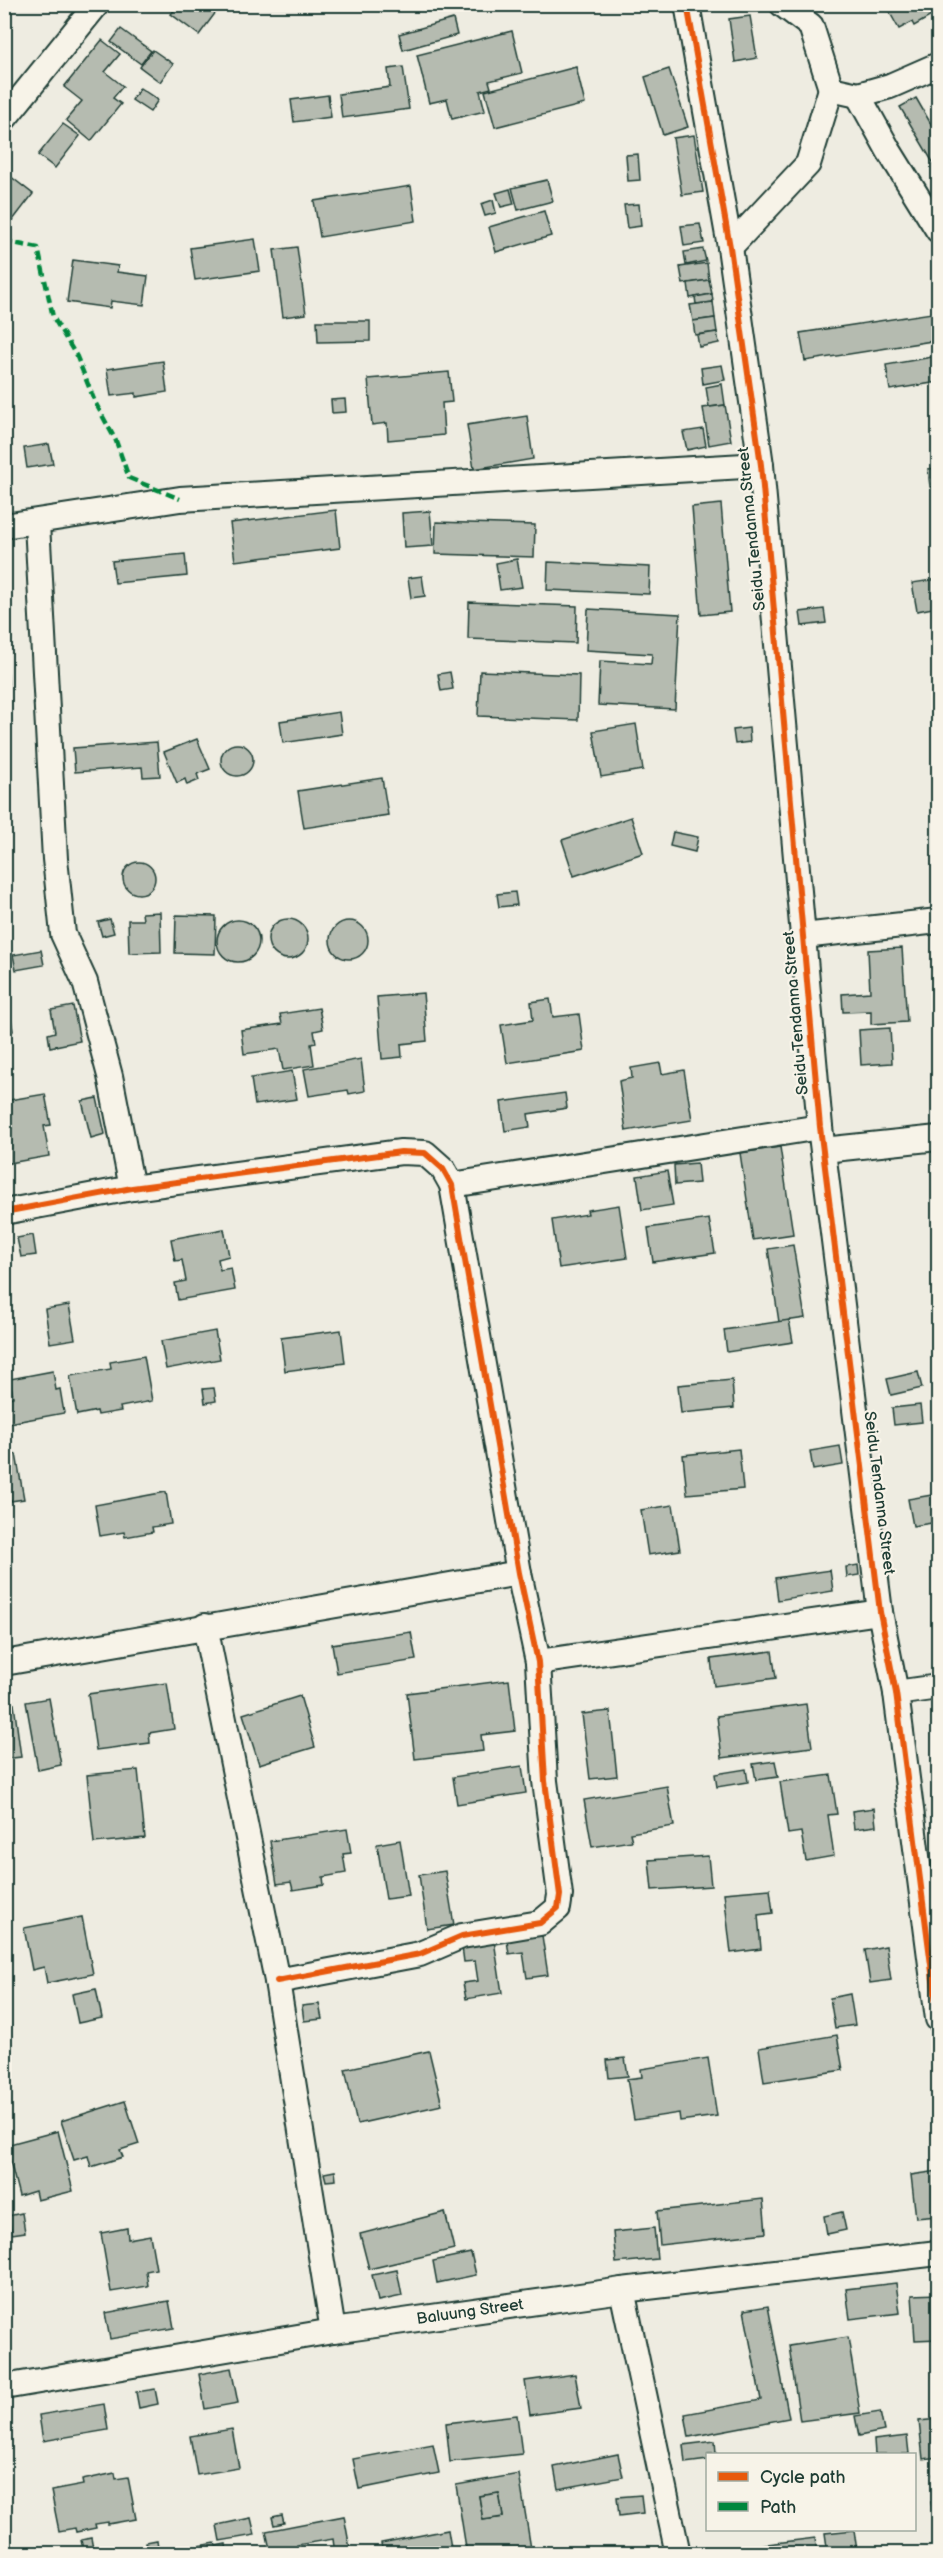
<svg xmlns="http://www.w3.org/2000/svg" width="943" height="2558" viewBox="0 0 943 2558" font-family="'Balsamiq Sans',sans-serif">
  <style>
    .building { fill: #b5bbb0; stroke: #1f3d34; stroke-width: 1.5; fill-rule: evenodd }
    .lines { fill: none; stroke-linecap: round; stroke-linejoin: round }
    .minor-casing { stroke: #1f3d34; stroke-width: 28 }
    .minor { stroke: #f7f3e8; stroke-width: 24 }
    .quiet { stroke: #00873e; stroke-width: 4.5; stroke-dasharray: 9 4.5; stroke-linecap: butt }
    .cycleway-casing { stroke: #f7f3e8; stroke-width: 10 }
    .cycleway { stroke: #e8590c; stroke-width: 6 }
    .labels { text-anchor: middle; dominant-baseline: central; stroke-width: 4.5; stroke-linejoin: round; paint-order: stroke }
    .street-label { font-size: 16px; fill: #1f3d34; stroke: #f7f3e8 }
  </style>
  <rect width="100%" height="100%" fill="#eeece1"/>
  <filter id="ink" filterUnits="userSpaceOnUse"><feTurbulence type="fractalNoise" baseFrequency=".0167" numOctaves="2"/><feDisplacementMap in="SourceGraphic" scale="12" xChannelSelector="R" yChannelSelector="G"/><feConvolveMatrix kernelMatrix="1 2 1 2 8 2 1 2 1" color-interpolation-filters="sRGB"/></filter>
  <g filter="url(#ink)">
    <g class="building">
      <path d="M179 4H222L199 35 171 14Z"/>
      <path d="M885 4H927L933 15 914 26 912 22 899 29Z"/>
      <path d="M750 16 757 58 735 62 729 19Z"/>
      <path d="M453 19 457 35 403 50 399 34Z"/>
      <path d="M121 29 151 51 141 64 111 42Z"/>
      <path d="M512 31 522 73 489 81 491 88 480 91 485 111 452 119 447 99 429 103 417 55Z"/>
      <path d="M102 40 120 54 105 72 123 86 113 98 121 104 91 141 66 120 82 101 64 87Z"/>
      <path d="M153 50 173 64 160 82 140 67Z"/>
      <path d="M403 67 409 109 342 118 339 94 390 87 388 69Z"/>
      <path d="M576 67 585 104 495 127 485 91Z"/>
      <path d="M669 69 688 127 663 135 645 77Z"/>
      <path d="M140 88 158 100 150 112 132 100Z"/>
      <path d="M328 95 331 117 294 122 291 100Z"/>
      <path d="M916 98 938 136V171L900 107Z"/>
      <path d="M63 124 80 136 55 168 38 155Z"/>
      <path d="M694 135 703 192 682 195 673 138Z"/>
      <path d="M638 154 640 180 628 181 626 155Z"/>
      <path d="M10 176 33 194 13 220 4 214V183Z"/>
      <path d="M547 180 553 201 518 210 512 188Z"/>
      <path d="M411 186 416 221 320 237 314 201Z"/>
      <path d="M510 189 514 204 501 207 496 193Z"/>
      <path d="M493 200 496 213 485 216 481 204Z"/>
      <path d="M639 204 641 226 627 228 624 205Z"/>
      <path d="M544 211 551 236 496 252 489 227Z"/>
      <path d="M700 224 704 243 684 246 681 226Z"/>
      <path d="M255 239 260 271 195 280 190 248Z"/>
      <path d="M297 247 306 314 283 317 274 250Z"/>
      <path d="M703 249 706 261 686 265 684 252Z"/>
      <path d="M73 260 118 266 117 272 148 276 144 305 111 301 110 308 67 302Z"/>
      <path d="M707 263 709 280 683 284 680 267Z"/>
      <path d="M709 280 712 294 690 298 688 283Z"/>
      <path d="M712 294 713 302 696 304 695 297Z"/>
      <path d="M713 302 715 318 693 321 690 305Z"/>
      <path d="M938 312V340L805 361 800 333Z"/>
      <path d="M715 318 717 332 695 335 693 321Z"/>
      <path d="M317 321H370V341L318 342Z"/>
      <path d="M717 332 719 343 699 347 697 335Z"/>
      <path d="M938 356V382L890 390 886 365Z"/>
      <path d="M163 361 167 392 136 397V393L111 396 107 369Z"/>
      <path d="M722 365 725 380 703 384 701 368Z"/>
      <path d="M449 372 452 402 442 403 444 435 388 440 387 423 372 425 368 379Z"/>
      <path d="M722 384 725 405 709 407 706 387Z"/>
      <path d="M345 399 346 412 332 413 331 400Z"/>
      <path d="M725 405 731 441 709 445 703 408Z"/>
      <path d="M527 416 533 459 474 469 467 425Z"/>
      <path d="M703 429 706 446 687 450 683 432Z"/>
      <path d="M49 444 53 464 27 468 24 448Z"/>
      <path d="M938 468V486L930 487 928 469Z"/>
      <path d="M721 504 730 612 701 615 692 507Z"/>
      <path d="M336 510 340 548 235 561 230 523Z"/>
      <path d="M430 511 433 546 404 548 402 513Z"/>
      <path d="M436 522 535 525 534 557 435 554Z"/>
      <path d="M185 554 187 576 115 583 112 561Z"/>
      <path d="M517 559 522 587 500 590 496 563Z"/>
      <path d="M548 562 650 567 649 594 547 590Z"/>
      <path d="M422 576 425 596 411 598 408 578Z"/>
      <path d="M938 579V607L917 611 912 583Z"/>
      <path d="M469 602 577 606 576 643 468 639Z"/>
      <path d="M588 609 680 614 675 709 598 705 600 661 651 664 652 654 586 650Z"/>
      <path d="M824 609 826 623 802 626 800 612Z"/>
      <path d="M4 639H6L8 690H4Z"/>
      <path d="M480 671 579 675 578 720 478 716Z"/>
      <path d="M450 672 453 689 441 691 438 674Z"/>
      <path d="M339 712 342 734 283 743 280 721Z"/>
      <path d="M636 724 643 770 601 777 593 731Z"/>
      <path d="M749 728 750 742 735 744 733 730Z"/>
      <path d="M197 739 210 769 197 774 199 780 187 785 185 779 177 783 164 752Z"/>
      <path d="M157 742 160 776 143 777 142 767 75 772 73 748Z"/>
      <circle cx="237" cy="760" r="16"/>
      <path d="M382 778 388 815 304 828 298 791Z"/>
      <path d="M631 817 643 853 574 876 562 840Z"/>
      <path d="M673 832 698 837 695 852 670 846Z"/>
      <circle cx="139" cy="878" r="16"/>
      <path d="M515 892 517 905 499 907 497 894Z"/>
      <path d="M160 912 161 952 129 953 128 920H143L142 913Z"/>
      <path d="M176 915 216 916 215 954 175 953Z"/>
      <circle cx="288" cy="939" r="20"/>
      <path d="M110 919 114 933 102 936 98 922Z"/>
      <circle cx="238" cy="941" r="21"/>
      <circle cx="349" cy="940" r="19"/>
      <path d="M902 948 907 1022 871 1024V1011L843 1012 842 994 870 992 868 950Z"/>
      <path d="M41 950 44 965 16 970 13 955Z"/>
      <path d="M423 993 427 1041 401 1044 402 1057 382 1059 377 997Z"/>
      <path d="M4 999 7 1013 10 1012 13 1031 4 1033Z"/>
      <path d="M550 999 553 1017 579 1014 584 1051 507 1063 501 1025 533 1020 531 1002Z"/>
      <path d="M73 1006 80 1041 50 1047 48 1034 55 1032 51 1010Z"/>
      <path d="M319 1008 323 1029 314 1031 316 1043 311 1044 314 1065 283 1070 279 1049 244 1054 241 1030 282 1024 280 1014Z"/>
      <path d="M890 1028 892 1063 861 1065 859 1030Z"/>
      <path d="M361 1059 365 1091 349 1094 348 1090 309 1096 304 1069Z"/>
      <path d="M660 1063 662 1074 684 1070 692 1120 626 1131 619 1081 632 1078 631 1068Z"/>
      <path d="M292 1071 297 1099 255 1105 251 1078Z"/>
      <path d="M565 1093 567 1108 528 1114 530 1127 505 1131 501 1102Z"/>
      <path d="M45 1094 51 1125 44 1126 49 1156 4 1164V1101Z"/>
      <path d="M97 1098 105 1134 91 1138 82 1101Z"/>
      <path d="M780 1147 793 1234 753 1240 740 1153Z"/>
      <path d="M697 1163 699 1183 675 1185 674 1165Z"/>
      <path d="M667 1171 673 1205 642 1210 637 1176Z"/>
      <path d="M619 1205 627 1258 559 1268 552 1220 588 1214 587 1210Z"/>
      <path d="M709 1219 715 1253 653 1262 648 1228Z"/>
      <path d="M224 1229 229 1256 218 1259 220 1270 231 1268 235 1290 178 1300 175 1283 186 1281 182 1260 175 1261 171 1239Z"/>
      <path d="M33 1235 36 1255 21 1257 17 1238Z"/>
      <path d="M793 1245 805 1318 779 1322 768 1249Z"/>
      <path d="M69 1305 75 1339 50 1343 45 1309Z"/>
      <path d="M789 1320 793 1342 727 1352 724 1330Z"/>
      <path d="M341 1330 345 1363 285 1371 281 1338Z"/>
      <path d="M215 1331 220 1359 166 1369 161 1341Z"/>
      <path d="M144 1356 152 1401 120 1407 121 1411 98 1415 97 1411 77 1415 70 1376 111 1369 110 1362Z"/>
      <path d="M53 1371 56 1390 60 1389 64 1413 4 1424V1399L13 1397 10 1379Z"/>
      <path d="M918 1372 922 1388 891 1395 887 1379Z"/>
      <path d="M732 1380 734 1408 681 1413 678 1385Z"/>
      <path d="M214 1388 216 1401 205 1403 203 1389Z"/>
      <path d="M920 1405 922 1422 894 1425 892 1408Z"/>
      <path d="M840 1446 843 1465 813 1470 810 1451Z"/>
      <path d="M739 1449 743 1489 687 1494 683 1455Z"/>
      <path d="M16 1454 24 1499 4 1502V1456Z"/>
      <path d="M166 1492 171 1524 152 1527 153 1532 125 1537 124 1532 100 1536 95 1505Z"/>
      <path d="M938 1494V1522L913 1526 908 1499Z"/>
      <path d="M673 1505 680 1550 648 1555 641 1510Z"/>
      <path d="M858 1565 859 1575 847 1577 846 1567Z"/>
      <path d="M830 1570 833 1591 778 1600 775 1578Z"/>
      <path d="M411 1632 416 1660 337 1673 332 1644Z"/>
      <path d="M772 1651 776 1678 714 1686 711 1659Z"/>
      <path d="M509 1680 515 1731 481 1735 483 1751 415 1759 407 1693Z"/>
      <path d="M167 1683 174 1729 149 1733 150 1743 96 1750 88 1694Z"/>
      <path d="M300 1696 315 1747 259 1764 243 1714Z"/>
      <path d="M49 1698 61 1765 38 1770 26 1702Z"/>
      <path d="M14 1704 21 1757 4 1759V1706Z"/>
      <path d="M806 1704 812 1747 722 1758 717 1716Z"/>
      <path d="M610 1711 617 1776 590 1779 582 1714Z"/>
      <path d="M775 1761 778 1777 756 1780 753 1764Z"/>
      <path d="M522 1766 526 1793 457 1804 453 1777Z"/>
      <path d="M746 1769 748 1782 717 1787 715 1774Z"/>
      <path d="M138 1770 145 1838 94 1843 87 1775Z"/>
      <path d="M831 1775 837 1814 828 1815 834 1856 806 1861 801 1832 788 1834 780 1782Z"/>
      <path d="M667 1786 674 1826 630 1833 632 1841 592 1847 584 1800Z"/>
      <path d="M874 1808 876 1826 854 1829 852 1811Z"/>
      <path d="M347 1829 351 1853 343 1854 346 1873 323 1877 324 1885 293 1890 291 1882 277 1884 270 1841Z"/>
      <path d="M400 1840 409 1896 386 1899 377 1844Z"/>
      <path d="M708 1856 711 1886 652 1890 649 1860Z"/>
      <path d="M445 1871 454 1925 427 1929 419 1875Z"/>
      <path d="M770 1889 773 1913 758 1915 761 1949 731 1953 724 1893Z"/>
      <path d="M82 1917 93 1974 47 1983 44 1967 32 1970 24 1928Z"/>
      <path d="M541 1929 548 1975 527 1978 523 1952 509 1954 506 1934Z"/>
      <path d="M493 1934 502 1993 466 1999 463 1983 478 1981 475 1961 464 1962 461 1939Z"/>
      <path d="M886 1946 891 1980 870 1983 865 1950Z"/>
      <path d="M96 1989 102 2018 78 2023 72 1994Z"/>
      <path d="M850 1994 855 2025 835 2028 830 1998Z"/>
      <path d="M319 2004 322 2019 304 2021 302 2006Z"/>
      <path d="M837 2035 843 2070 764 2082 759 2048Z"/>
      <path d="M429 2051 442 2105 357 2124 345 2069Z"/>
      <path d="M625 2058 628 2076 609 2078 607 2060Z"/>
      <path d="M708 2058 717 2116 680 2121 679 2113 634 2120 627 2079 642 2077 641 2069Z"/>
      <path d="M125 2101 139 2144 120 2150 123 2157 91 2167 88 2156 74 2160 61 2121Z"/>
      <path d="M58 2131 73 2191 37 2200 35 2191 19 2196 6 2145Z"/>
      <path d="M335 2171 336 2180 326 2181 324 2173Z"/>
      <path d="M938 2171V2216L916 2218 911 2175Z"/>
      <path d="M763 2199 766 2233 660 2245 657 2211Z"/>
      <path d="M445 2212 454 2249 369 2269 360 2234Z"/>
      <path d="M842 2212 846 2230 827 2234 824 2216Z"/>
      <path d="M22 2213 25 2232 12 2234 8 2216Z"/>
      <path d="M127 2228 128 2239 150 2235 156 2269 146 2271 148 2286 111 2292 101 2233Z"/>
      <path d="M654 2228 657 2259 616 2263 613 2232Z"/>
      <path d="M471 2253 476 2275 437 2283 433 2261Z"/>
      <path d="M397 2270 402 2296 378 2301 372 2275Z"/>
      <path d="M896 2283 900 2313 850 2319 846 2289Z"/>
      <path d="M938 2294V2339L915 2340 912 2295Z"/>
      <path d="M169 2301 174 2328 110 2339 105 2313Z"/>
      <path d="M768 2306 789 2418 689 2437 685 2414 761 2400 744 2310Z"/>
      <path d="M848 2337 860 2413 800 2421 789 2346Z"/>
      <path d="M231 2368 238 2403 205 2409 199 2374Z"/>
      <path d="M575 2374 581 2408 530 2415 525 2381Z"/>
      <path d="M155 2389 158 2404 139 2408 136 2392Z"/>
      <path d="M104 2404 108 2430 43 2441 39 2415Z"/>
      <path d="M880 2412 884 2431 859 2436 855 2416Z"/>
      <path d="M517 2415 522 2454 450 2462 446 2423Z"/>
      <path d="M938 2419V2457L923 2459 919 2421Z"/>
      <path d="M232 2429 239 2468 197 2475 190 2436Z"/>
      <path d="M907 2436 909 2454H875L874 2440Z"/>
      <path d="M715 2441 716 2454H708V2460L685 2463 683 2445Z"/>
      <path d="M433 2444 439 2473 359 2489 353 2459Z"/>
      <path d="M618 2454 623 2477 558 2489 554 2467Z"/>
      <path d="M115 2473 116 2479 128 2477 136 2519 108 2524V2522L95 2524 96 2528 76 2532 75 2528 59 2531 51 2491 83 2485 82 2480Z"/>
      <path d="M938 2473V2496H937L934 2474Z"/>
      <path d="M519 2474 531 2549 503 2554H467L456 2485ZM499 2493 503 2517 483 2520 479 2496Z"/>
      <path d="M499 2493 503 2517 483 2520 479 2496Z"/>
      <path d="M641 2495 643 2513 619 2516 617 2497Z"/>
      <path d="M938 2501V2534L936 2535 931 2502Z"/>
      <path d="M282 2515 284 2523 274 2525 272 2517Z"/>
      <path d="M344 2516 351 2554H335L333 2539 297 2545 299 2554H271L266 2531Z"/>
      <path d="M251 2518 255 2535 220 2541 217 2525Z"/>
      <path d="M448 2530 452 2554H383L381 2543Z"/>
      <path d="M854 2530 857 2551 828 2554 825 2533Z"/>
      <path d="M91 2538 94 2554H84L81 2540Z"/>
      <path d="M815 2538 817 2554H761L760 2545Z"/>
      <path d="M157 2540 159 2554H148L146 2542Z"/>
      <path d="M215 2543 216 2546 226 2544 227 2554H175L178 2553V2550Z"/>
    </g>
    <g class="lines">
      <g class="minor-casing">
        <g id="minor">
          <path d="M687 4 730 247 761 465 820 1127 880 1612 896 1693 938 2019"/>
          <path d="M782 4 811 26 831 89 858 95 890 86 938 65"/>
          <path d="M858 95 889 151 938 230"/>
          <path d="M4 119 97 4"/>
          <path d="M730 247 808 164 831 89"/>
          <path d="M37 523 55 859 63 934 85 982 110 1076 132 1188"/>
          <path d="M4 526 180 499 761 465"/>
          <path d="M803 936 938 921"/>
          <path d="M823 1150 938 1138"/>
          <path d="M452 1185 820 1127"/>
          <path d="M4 1212 132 1188 401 1152 425 1153 443 1169 452 1185 519 1573 538 1662 545 1781 560 1895 558 1908 540 1923 462 1936 420 1954 277 1981"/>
          <path d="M205 1626 277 1981 333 2331"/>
          <path d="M538 1662 880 1612"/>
          <path d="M4 1663 519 1573"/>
          <path d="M896 1693 938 1687"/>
          <path d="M622 2290 678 2554"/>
          <path d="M4 2387 333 2331 622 2290 938 2253"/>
        </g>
      </g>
      <use href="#minor" class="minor"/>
      <path class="quiet" d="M4 241 38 248 53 317 77 357 95 402 116 441 129 478 180 499"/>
      <g class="cycleway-casing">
        <g id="cycleway">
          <path d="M687 4 730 247 761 465 820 1127 880 1612 896 1693 938 2019"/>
          <path d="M4 1212 132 1188 401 1152 425 1153 443 1169 452 1185 519 1573 538 1662 545 1781 560 1895 558 1908 540 1923 462 1936 420 1954 277 1981"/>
        </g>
      </g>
      <use href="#cycleway" class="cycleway"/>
    </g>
  </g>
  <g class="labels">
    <g class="street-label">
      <text transform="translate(752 529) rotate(-96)">Seidu Tendanna Street</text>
      <text transform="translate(796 1013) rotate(-95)">Seidu Tendanna Street</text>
      <text transform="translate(879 1493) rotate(83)">Seidu Tendanna Street</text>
      <text transform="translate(470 2312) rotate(-8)">Baluung Street</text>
    </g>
  </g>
  <rect width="943" height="2558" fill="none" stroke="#f7f3e8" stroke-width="24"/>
  <rect x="12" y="12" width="919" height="2534" fill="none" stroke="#1f3d34" stroke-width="2" filter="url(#ink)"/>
  <rect x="706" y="2453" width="210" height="78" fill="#f7f3e8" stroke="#a1aaa0" stroke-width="1.5"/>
  <rect x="718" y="2472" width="30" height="9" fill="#e8590c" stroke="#a1aaa0" stroke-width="1.5"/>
  <text x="760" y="2483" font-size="18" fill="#1f3d34">Cycle path</text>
  <rect x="718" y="2502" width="30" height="9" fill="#00873e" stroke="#a1aaa0" stroke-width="1.5"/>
  <text x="760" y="2513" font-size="18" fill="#1f3d34">Path</text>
</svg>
